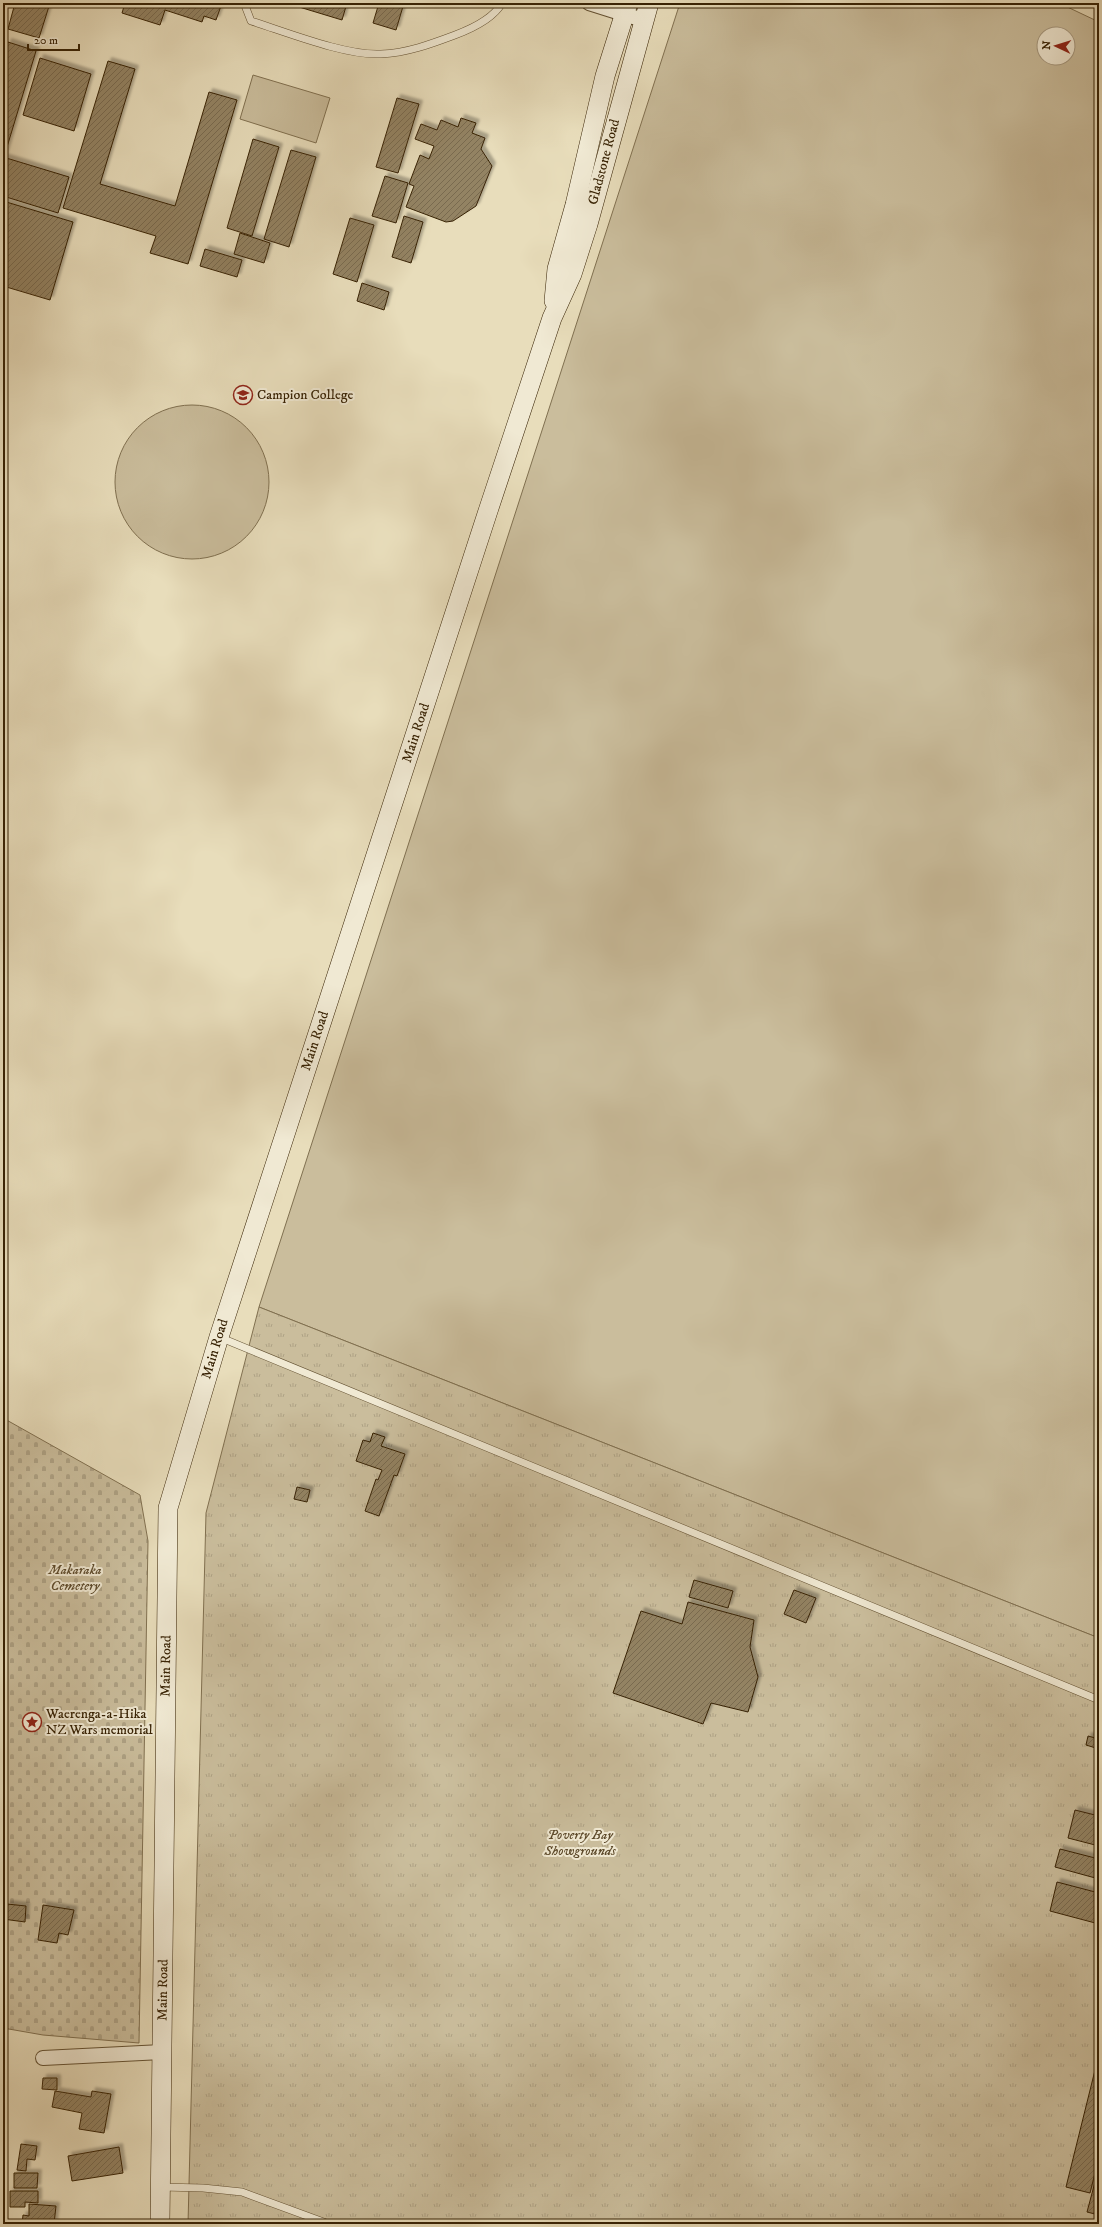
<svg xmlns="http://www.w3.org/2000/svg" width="1102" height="2227" viewBox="0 0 1102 2227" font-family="'IM FELL DW Pica',serif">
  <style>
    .grass { fill: #cabd9c; stroke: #807050; fill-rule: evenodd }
    .cemetery { fill: url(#cemetery-stones); stroke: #807050 }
    .park { fill: url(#park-tufts); stroke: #807050 }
    .building { fill: url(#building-hatch); stroke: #372204; filter: url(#shadow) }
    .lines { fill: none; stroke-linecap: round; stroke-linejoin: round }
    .lane-casing { stroke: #635132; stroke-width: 8 }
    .street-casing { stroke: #635132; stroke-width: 16 }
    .secondary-casing { stroke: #372204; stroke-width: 20 }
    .lane { stroke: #f0e9d3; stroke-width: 7 }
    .street { stroke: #f0e9d3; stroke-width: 14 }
    .secondary { stroke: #f0e9d3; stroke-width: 19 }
    .labels { text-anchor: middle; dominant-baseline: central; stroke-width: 4; stroke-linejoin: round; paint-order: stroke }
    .street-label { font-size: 14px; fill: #372204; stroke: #f0e9d3 }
    .poi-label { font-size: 14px; fill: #372204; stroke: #f0e9d3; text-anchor: start }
    .park-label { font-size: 14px; font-style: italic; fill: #5c492a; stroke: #f0e9d3 }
  </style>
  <defs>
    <pattern id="cemetery-stones" width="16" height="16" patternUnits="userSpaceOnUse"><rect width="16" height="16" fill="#cabd9c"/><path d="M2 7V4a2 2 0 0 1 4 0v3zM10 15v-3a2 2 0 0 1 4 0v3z" fill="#aea285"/></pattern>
    <pattern id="park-tufts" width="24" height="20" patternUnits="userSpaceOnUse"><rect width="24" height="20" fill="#cabd9c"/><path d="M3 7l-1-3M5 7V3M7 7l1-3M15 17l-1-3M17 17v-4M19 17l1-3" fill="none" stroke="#aea285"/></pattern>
    <pattern id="building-hatch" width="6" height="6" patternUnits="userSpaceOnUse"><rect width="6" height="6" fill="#938363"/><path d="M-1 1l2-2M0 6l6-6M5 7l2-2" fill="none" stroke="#796b4f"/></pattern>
    <filter id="shadow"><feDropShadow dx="3.5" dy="-3.5" stdDeviation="1" flood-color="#0004"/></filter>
  </defs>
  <rect width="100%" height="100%" fill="#e8ddbb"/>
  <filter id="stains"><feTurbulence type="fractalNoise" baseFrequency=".005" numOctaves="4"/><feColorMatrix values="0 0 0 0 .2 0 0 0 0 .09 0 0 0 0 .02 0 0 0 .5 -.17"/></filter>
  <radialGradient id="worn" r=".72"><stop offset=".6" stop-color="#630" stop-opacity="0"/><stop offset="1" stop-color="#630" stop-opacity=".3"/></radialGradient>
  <g class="grass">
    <path d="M680 3H1059L1099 22V1638L259 1307ZM1044 34H1068V58H1044Z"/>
    <path d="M253 75 330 98 316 143 240 119Z"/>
    <circle cx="192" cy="482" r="77"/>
  </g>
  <path class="cemetery" d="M3 1418 140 1495 148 1541 139 2043 43 2035 3 2028Z"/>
  <path class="park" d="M259 1307 1099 1638V2224H188L206 1513Z"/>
  <g class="building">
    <path d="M15 3H50L39 38 8 29Z"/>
    <path d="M125 3H222L216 20 204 16 202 22 165 10 160 25 122 13Z"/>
    <path d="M286 3H347L342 20Z"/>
    <path d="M379 3H404L396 30 373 23Z"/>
    <path d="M8 42 36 51 4 157 3 58Z"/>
    <path d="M40 58 91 74 74 131 23 115Z"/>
    <path d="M108 61 135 69 100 184 175 206 209 92 237 100 188 264 150 253 156 236 63 208Z"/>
    <path d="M397 98 419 104 398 173 376 167Z"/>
    <path d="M461 118 476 123 472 133 485 138 481 149 492 166 476 206 453 221 446 222 406 207 414 186 409 184 420 155 429 159 434 146 415 139 421 124 437 130 441 120 458 127Z"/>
    <path d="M253 139 279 147 252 236 227 228Z"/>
    <path d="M291 150 316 157 289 247 264 239Z"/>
    <path d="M3 157 69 177 58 213 3 196Z"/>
    <path d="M385 176 408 183 396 223 372 216Z"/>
    <path d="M3 201 73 222 50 300 3 286Z"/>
    <path d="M404 216 423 222 411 263 392 257Z"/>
    <path d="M350 218 374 225 357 282 333 274Z"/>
    <path d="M240 233 270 243 264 263 234 254Z"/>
    <path d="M205 249 242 260 237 277 200 266Z"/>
    <path d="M362 283 389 292 384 310 357 301Z"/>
    <path d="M373 1433 385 1437 381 1446 405 1454 397 1476 394 1475 379 1516 365 1511 376 1479 378 1480 382 1470 356 1461 363 1440 370 1442Z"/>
    <path d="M297 1487 310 1490 307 1502 294 1499Z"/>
    <path d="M694 1580 733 1591 728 1608 689 1597Z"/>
    <path d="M794 1590 816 1598 806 1623 784 1614Z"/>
    <path d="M688 1602 754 1620 750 1647 758 1677 748 1712 711 1703 703 1724 613 1693 641 1611 682 1624Z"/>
    <path d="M1088 1736 1099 1739V1749L1086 1745Z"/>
    <path d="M1075 1810 1099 1816V1846L1068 1838Z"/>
    <path d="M1060 1849 1099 1859V1879L1055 1867Z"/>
    <path d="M1057 1882 1099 1893V1924L1050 1911Z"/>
    <path d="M7 1904 26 1906 25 1922 3 1919V1910L6 1911Z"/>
    <path d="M43 1905 74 1910 68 1935 59 1933 57 1943 38 1940Z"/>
    <path d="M1099 2054V2157L1090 2193 1066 2187Z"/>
    <path d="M43 2078H57V2090L42 2089Z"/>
    <path d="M55 2091 91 2097 92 2091 111 2094 104 2133 79 2129 82 2113 52 2107Z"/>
    <path d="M21 2144 37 2146 35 2160 27 2159 26 2171 17 2170Z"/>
    <path d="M119 2147 123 2173 72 2181 68 2156Z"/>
    <path d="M14 2173H38L37 2188H14Z"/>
    <path d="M1095 2182 1099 2184V2215L1087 2212Z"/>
    <path d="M10 2191H38V2203L25 2202V2207H10Z"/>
    <path d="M29 2204 56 2206 54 2224H22L23 2215 29 2216Z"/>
  </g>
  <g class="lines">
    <g class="lane-casing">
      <g id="lane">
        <path d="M244 3 251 21C286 32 346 56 381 54 407 53 431 44 455 35 471 29 493 19 502 3"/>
        <path d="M219 1337 1099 1700"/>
        <path d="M161 2187 203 2188 242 2192 329 2224"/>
      </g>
    </g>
    <g class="street-casing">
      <g id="street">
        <path d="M589 3 643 20"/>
        <path d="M43 2058 162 2052"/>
      </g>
    </g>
    <g class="secondary-casing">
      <g id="secondary">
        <path d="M554 301 557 269 575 205 605 76 628 3"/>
        <path d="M160 2224 168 1508 219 1337 488 511 552 318 572 274 588 224 649 3"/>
      </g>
    </g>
    <use href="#lane" class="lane"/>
    <use href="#street" class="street"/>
    <use href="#secondary" class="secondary"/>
  </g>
  <defs>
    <g id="school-ring" transform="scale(1)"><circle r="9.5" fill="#f0e9d3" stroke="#8f2418" stroke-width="1.5"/><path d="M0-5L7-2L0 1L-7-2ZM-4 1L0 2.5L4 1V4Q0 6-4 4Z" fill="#8f2418"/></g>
    <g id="sight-ring" transform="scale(1)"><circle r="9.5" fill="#f0e9d3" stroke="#8f2418" stroke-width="1.5"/><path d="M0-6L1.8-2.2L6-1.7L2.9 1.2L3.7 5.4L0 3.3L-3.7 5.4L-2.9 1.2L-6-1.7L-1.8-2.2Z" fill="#8f2418"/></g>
  </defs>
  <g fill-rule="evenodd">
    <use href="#school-ring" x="243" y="395"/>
    <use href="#sight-ring" x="32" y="1722"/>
  </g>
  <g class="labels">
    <g class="street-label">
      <text transform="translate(604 162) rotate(-75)">Gladstone Road</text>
      <text transform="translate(416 733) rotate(-72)">Main Road</text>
      <text transform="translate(315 1041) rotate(-72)">Main Road</text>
      <text transform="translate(215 1349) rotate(-73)">Main Road</text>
      <text transform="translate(166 1666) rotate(-89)">Main Road</text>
      <text transform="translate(163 1990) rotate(-89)">Main Road</text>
    </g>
    <g class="poi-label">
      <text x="257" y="395">Campion College</text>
      <text x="46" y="1714">Waerenga-a-Hika<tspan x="46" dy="16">NZ Wars memorial</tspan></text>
    </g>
    <g class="park-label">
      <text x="75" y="1570">Makaraka<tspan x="75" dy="16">Cemetery</tspan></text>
      <text x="580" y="1835">Poverty Bay<tspan x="580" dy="16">Showgrounds</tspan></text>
    </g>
  </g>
  <rect width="1102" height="2227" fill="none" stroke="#e8ddbb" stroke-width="16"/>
  <rect x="4" y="4" width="1094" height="2219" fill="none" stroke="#372204" stroke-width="2"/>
  <rect x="8" y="8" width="1086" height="2211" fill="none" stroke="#372204"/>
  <g transform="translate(1056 46) rotate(274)"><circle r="19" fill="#f0e9d3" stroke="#a69980"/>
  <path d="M0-3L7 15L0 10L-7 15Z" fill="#8f2418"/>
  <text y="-6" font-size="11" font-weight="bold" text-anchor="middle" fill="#372204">N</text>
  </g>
  <path d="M28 44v6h51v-6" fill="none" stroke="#372204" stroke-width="2"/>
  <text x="34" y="44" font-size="12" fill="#372204" stroke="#f0e9d3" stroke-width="3" paint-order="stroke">20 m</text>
  <rect width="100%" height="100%" filter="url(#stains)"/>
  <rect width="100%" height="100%" fill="url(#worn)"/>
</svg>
